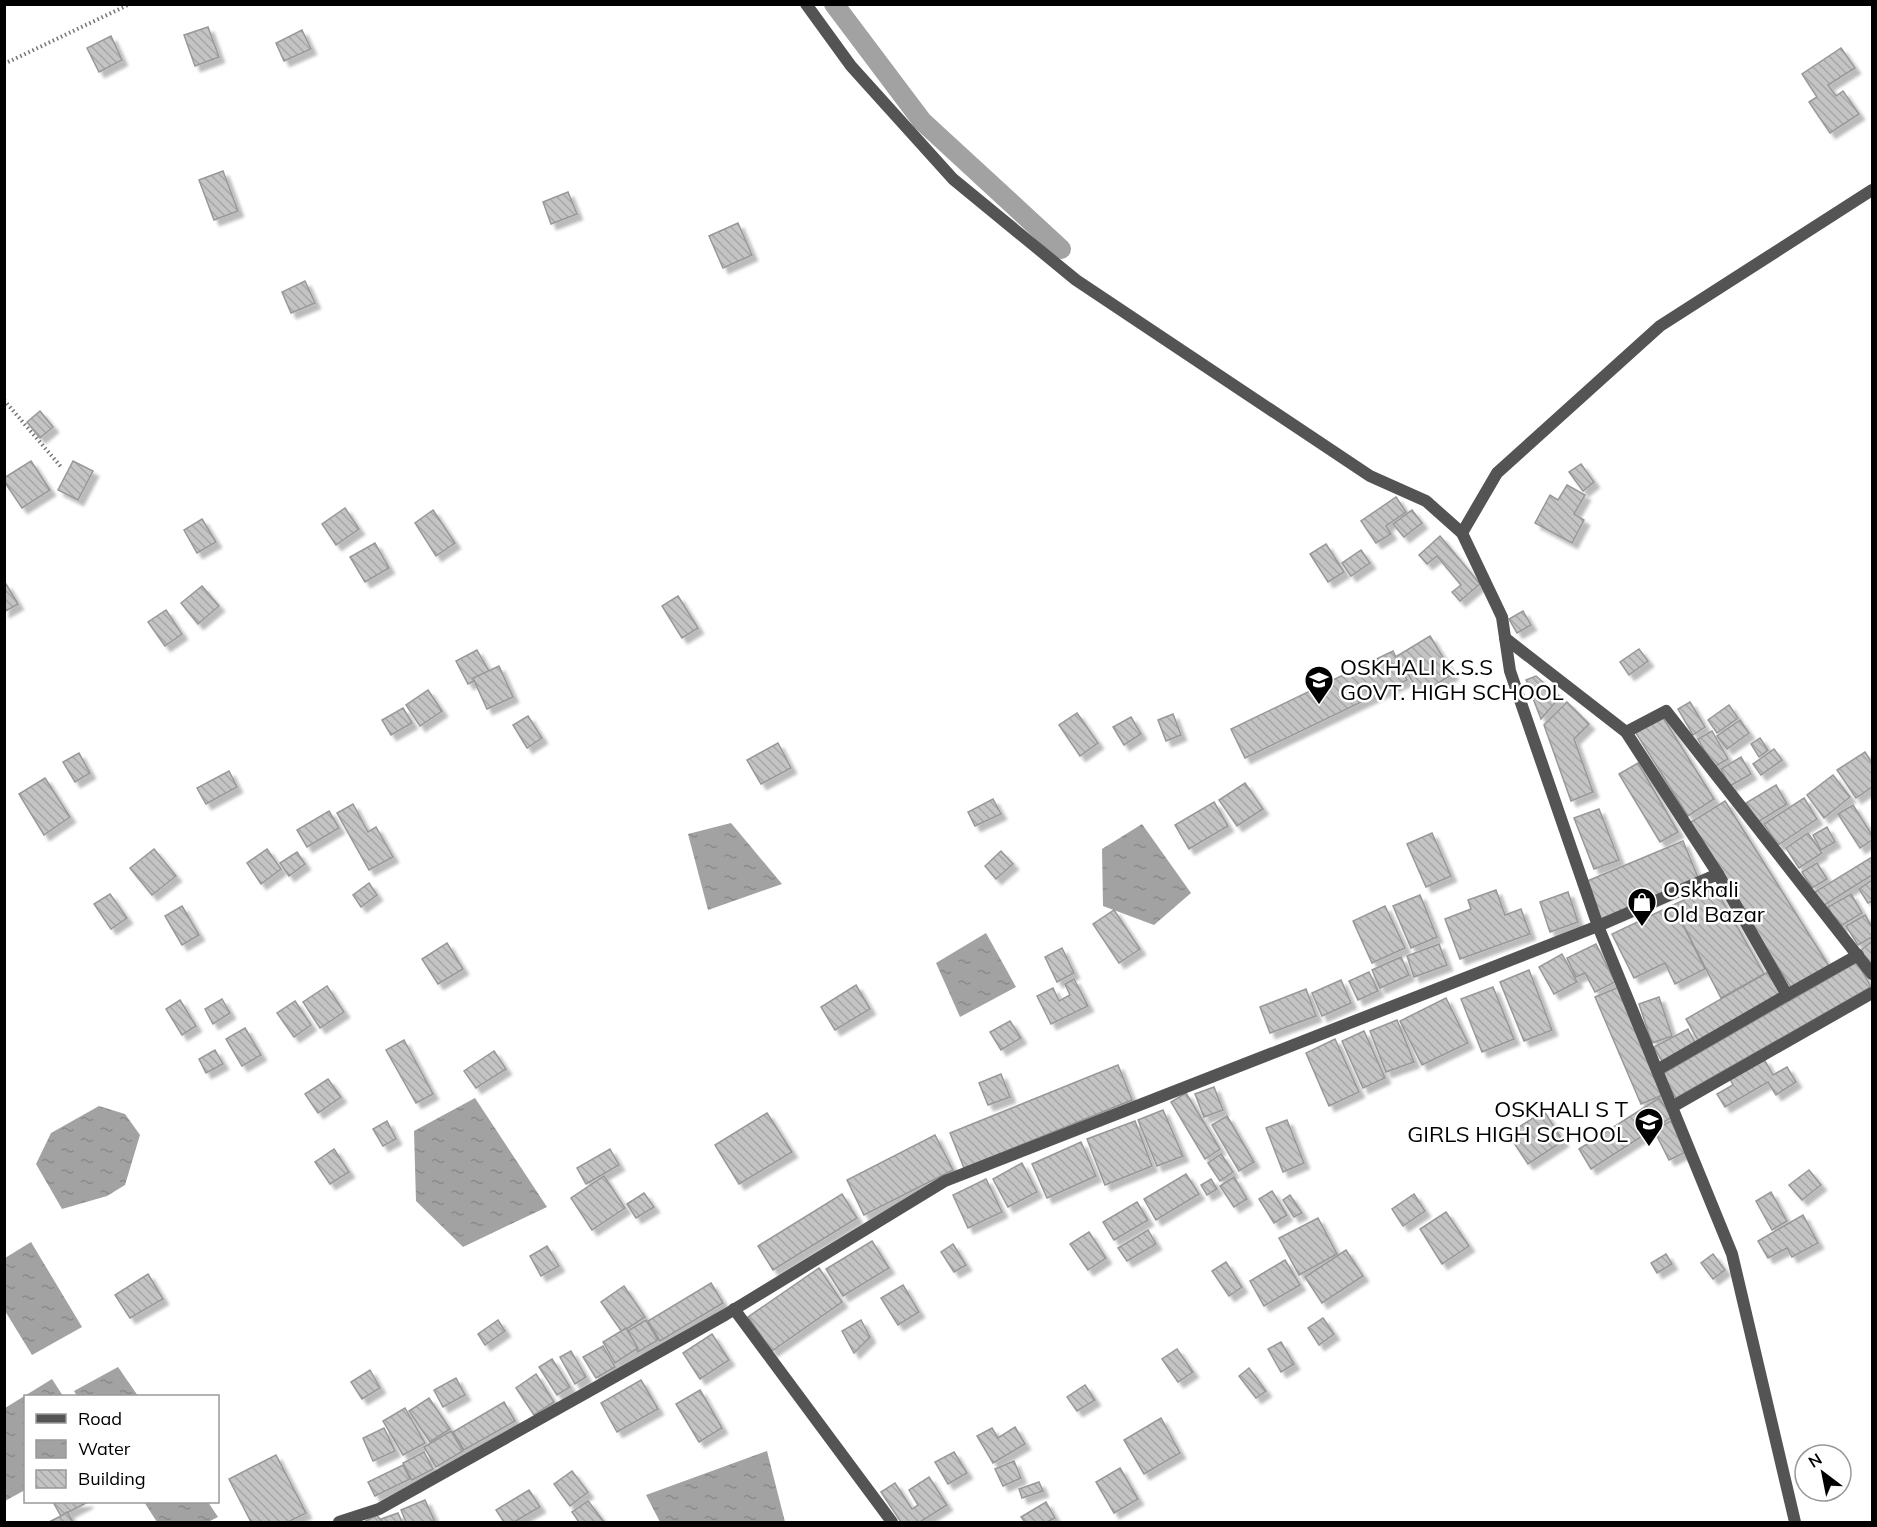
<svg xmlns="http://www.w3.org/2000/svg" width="1877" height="1527" viewBox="0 0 1877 1527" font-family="Mulish,sans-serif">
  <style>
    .water { fill: url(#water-ripples) }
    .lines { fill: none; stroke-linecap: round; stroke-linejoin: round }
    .canal { stroke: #a2a2a2; stroke-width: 20 }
    .building { fill: url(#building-back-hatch); stroke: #989898; stroke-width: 1.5; filter: url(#shadow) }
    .path { stroke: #767676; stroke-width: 4; stroke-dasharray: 1.5 3; stroke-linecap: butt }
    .minor { stroke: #545454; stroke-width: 12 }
    .labels { text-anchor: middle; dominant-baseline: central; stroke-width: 5; stroke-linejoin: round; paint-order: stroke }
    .poi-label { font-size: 22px; fill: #000; stroke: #fff; text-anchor: start }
  </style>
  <defs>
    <pattern id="water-ripples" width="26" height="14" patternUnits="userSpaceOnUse" patternTransform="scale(1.5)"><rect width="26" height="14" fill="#a2a2a2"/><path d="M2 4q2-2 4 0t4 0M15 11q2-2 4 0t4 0" fill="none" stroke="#8a8a8a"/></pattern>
    <pattern id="building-back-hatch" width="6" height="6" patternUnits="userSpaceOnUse" patternTransform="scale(1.5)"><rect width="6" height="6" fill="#c4c4c4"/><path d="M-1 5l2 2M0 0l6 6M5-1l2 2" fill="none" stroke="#a7a7a7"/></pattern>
    <filter id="shadow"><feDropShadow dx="5.5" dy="5.5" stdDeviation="1.5" flood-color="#0004"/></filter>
  </defs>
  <rect width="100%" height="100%" fill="#fff"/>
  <g class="water">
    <path d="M731 823 782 884 708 910 688 834Z"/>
    <path d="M1142 824 1191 893 1154 925 1103 906 1102 849Z"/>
    <path d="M986 933 1016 987 960 1017 936 963Z"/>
    <path d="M475 1098 547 1207 463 1247 416 1201 414 1131Z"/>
    <path d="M99 1106 125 1114 140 1135 125 1185 107 1196 62 1209 36 1164 51 1133Z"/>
    <path d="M31 1242 82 1327 32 1355 5 1311V1258Z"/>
    <path d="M118 1367 138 1396H77L74 1391Z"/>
    <path d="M52 1379 63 1396H26L25 1490 5 1501V1408Z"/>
    <path d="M767 1451 785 1522H660L646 1495Z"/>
    <path d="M144 1502H208L218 1517 208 1522H157Z"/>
  </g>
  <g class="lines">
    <path class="canal" d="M834 4 922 121 1061 249"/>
  </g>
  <g class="building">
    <path d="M208 27 219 57 195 66 184 35Z"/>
    <path d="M302 30 311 49 284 61 276 43Z"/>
    <path d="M111 36 122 60 99 72 87 48Z"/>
    <path d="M1841 48 1855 68 1828 85 1836 96 1843 91 1859 114 1830 133 1809 102 1817 97 1802 74Z"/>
    <path d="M223 171 238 211 214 220 199 180Z"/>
    <path d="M568 192 577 214 551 224 543 202Z"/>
    <path d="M738 223 752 255 723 268 709 236Z"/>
    <path d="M305 281 315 303 291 313 282 292Z"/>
    <path d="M40 411 53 427 40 438 27 422Z"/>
    <path d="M31 461 50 490 22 508 4 481V478Z"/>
    <path d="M73 461 93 471 78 500 58 490Z"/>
    <path d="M1581 464 1594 482 1583 491 1569 472Z"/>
    <path d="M1567 485 1585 495 1574 514 1584 520 1572 543 1535 523 1550 495 1558 500Z"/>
    <path d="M1396 497 1406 512 1386 526 1391 534 1376 543 1361 521Z"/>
    <path d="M345 508 359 529 336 545 322 524Z"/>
    <path d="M433 510 455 543 436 556 415 523Z"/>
    <path d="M1412 510 1422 523 1404 537 1393 524Z"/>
    <path d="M202 519 216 542 197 553 184 530Z"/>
    <path d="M1440 536 1480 584 1460 601 1452 592 1461 585 1437 556 1427 564 1419 555Z"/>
    <path d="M375 543 389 568 365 582 350 557Z"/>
    <path d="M1326 544 1344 572 1328 582 1310 554Z"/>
    <path d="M1361 550 1370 563 1351 576 1342 563Z"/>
    <path d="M6 584 18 604 4 612V585Z"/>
    <path d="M202 586 219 606 198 624 181 603Z"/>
    <path d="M678 596 698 628 682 638 662 606Z"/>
    <path d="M166 610 182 634 165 646 148 622Z"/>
    <path d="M1523 611 1531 625 1517 633 1509 619Z"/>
    <path d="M1430 636 1453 674 1420 694 1397 656Z"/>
    <path d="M1639 649 1648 661 1629 675 1620 662Z"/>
    <path d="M477 650 490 673 468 684 456 661Z"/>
    <path d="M1393 651 1407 680 1245 758 1231 729Z"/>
    <path d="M499 666 513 697 487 709 473 678Z"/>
    <path d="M1536 676 1560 697 1541 719 1526 680Z"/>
    <path d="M428 690 442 711 420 726 406 705Z"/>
    <path d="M1567 702 1589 724 1574 739 1593 792 1571 801 1544 725Z"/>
    <path d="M1690 702 1705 727 1693 735 1678 709Z"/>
    <path d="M1729 705 1738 718 1717 733 1708 720Z"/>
    <path d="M403 708 412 723 391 735 382 720Z"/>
    <path d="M1077 713 1098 743 1080 756 1059 725Z"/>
    <path d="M1173 714 1181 735 1166 741 1158 720Z"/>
    <path d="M528 716 542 738 527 748 513 725Z"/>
    <path d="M1662 716 1714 799 1688 816 1636 733Z"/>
    <path d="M1131 717 1141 734 1124 745 1113 727Z"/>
    <path d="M1740 720 1749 733 1727 749 1717 736Z"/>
    <path d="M1712 731 1728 759 1714 767 1698 739Z"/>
    <path d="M1760 738 1768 750 1759 757 1751 744Z"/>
    <path d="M778 743 791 768 761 784 747 760Z"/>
    <path d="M1774 749 1782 760 1761 775 1753 764Z"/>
    <path d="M1865 752 1872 763V787L1856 798 1837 770Z"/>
    <path d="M79 753 90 773 75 782 63 762Z"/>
    <path d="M1741 757 1751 774 1730 786 1721 769Z"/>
    <path d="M1638 763 1678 832 1660 842 1619 774Z"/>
    <path d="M229 771 237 787 206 804 197 788Z"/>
    <path d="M1833 775 1850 797 1824 818 1807 795Z"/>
    <path d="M45 778 70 817 44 835 19 794Z"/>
    <path d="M1245 783 1263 809 1237 826 1219 800Z"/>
    <path d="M1776 785 1787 804 1758 822 1746 803Z"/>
    <path d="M1804 798 1817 819 1778 845 1764 824Z"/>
    <path d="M993 799 1001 814 975 826 968 812Z"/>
    <path d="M1725 801 1829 966 1792 989 1688 824Z"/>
    <path d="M1214 802 1228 826 1189 849 1175 825Z"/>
    <path d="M353 804 368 832 376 827 393 857 369 870 337 813Z"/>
    <path d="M1853 805 1872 835V840L1860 848 1838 814Z"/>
    <path d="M1599 809 1619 860 1594 869 1574 818Z"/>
    <path d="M329 811 339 828 307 847 297 830Z"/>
    <path d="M1827 827 1835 842 1821 850 1813 835Z"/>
    <path d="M1432 833 1451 876 1426 887 1407 844Z"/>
    <path d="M1808 833 1822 853 1799 868 1786 848Z"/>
    <path d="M1683 841 1699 880 1601 921 1585 882Z"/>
    <path d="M154 849 176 876 152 895 130 868Z"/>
    <path d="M267 849 281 869 261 884 247 863Z"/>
    <path d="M1001 851 1013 864 996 879 985 866Z"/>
    <path d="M297 852 305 864 289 876 280 863Z"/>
    <path d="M1872 857V875L1823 906 1815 892Z"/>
    <path d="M1817 863 1827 879 1812 888 1802 872Z"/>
    <path d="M1872 880V901L1868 903 1859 889Z"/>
    <path d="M369 883 377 895 361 907 353 895Z"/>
    <path d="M1714 886 1764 974 1721 998 1673 905Z"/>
    <path d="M1496 890 1505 915 1521 909 1530 934 1460 959 1445 919 1471 909 1468 900Z"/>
    <path d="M1568 892 1578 922 1550 932 1540 902Z"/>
    <path d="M110 894 127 918 111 929 94 904Z"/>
    <path d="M1851 894 1862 913 1839 927 1828 907Z"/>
    <path d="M1420 895 1437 937 1411 948 1393 906Z"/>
    <path d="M1673 905 1705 969 1675 984 1665 963 1634 978 1612 934Z"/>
    <path d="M182 906 199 935 182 945 165 916Z"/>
    <path d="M1385 906 1405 948 1372 963 1353 921Z"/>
    <path d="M1114 910 1140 949 1119 963 1093 924Z"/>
    <path d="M1865 915 1872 927V937L1858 945 1846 926Z"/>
    <path d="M1872 941V967L1860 951Z"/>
    <path d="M447 943 463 969 438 984 422 959Z"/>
    <path d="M1439 944 1447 965 1414 977 1407 956Z"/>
    <path d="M1596 944 1615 982 1595 992 1585 973 1576 977 1567 958Z"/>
    <path d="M1062 948 1074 973 1057 982 1045 957Z"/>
    <path d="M1562 954 1577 982 1554 994 1539 967Z"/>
    <path d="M1401 957 1409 975 1380 988 1372 970Z"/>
    <path d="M1857 962 1871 987 1676 1098 1662 1074Z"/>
    <path d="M1529 970 1552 1030 1524 1041 1500 982Z"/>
    <path d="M1369 972 1378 991 1358 1000 1349 981Z"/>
    <path d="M1768 972 1782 996 1699 1042 1686 1019Z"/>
    <path d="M1074 979 1088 1006 1051 1024 1037 996 1053 988 1059 1001 1070 995 1065 984Z"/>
    <path d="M1341 980 1351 1003 1322 1016 1312 993Z"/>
    <path d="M856 985 870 1009 835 1030 821 1007Z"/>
    <path d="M327 986 344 1012 320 1028 303 1002Z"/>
    <path d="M1493 987 1514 1039 1482 1052 1461 999Z"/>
    <path d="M1619 987 1665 1094 1641 1104 1595 997Z"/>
    <path d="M1306 989 1316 1016 1270 1033 1260 1007Z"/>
    <path d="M1659 997 1672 1036 1652 1043 1639 1004Z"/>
    <path d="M1446 998 1468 1043 1422 1065 1400 1021Z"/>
    <path d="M222 999 230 1013 213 1024 205 1009Z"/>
    <path d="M180 1000 196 1026 182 1035 166 1009Z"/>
    <path d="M295 1001 311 1025 294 1037 277 1013Z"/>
    <path d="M1397 1020 1414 1062 1386 1072 1370 1031Z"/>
    <path d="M1010 1021 1021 1038 1001 1050 990 1032Z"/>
    <path d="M245 1028 261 1055 242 1066 226 1039Z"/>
    <path d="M1688 1029 1696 1045 1663 1063 1654 1047Z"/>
    <path d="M1364 1031 1385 1078 1363 1088 1342 1041Z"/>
    <path d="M1335 1039 1359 1092 1329 1106 1306 1053Z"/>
    <path d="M404 1040 433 1094 416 1103 386 1050Z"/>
    <path d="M215 1050 223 1064 206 1073 199 1059Z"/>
    <path d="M494 1051 506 1069 476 1088 464 1071Z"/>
    <path d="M1764 1059 1773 1075 1787 1067 1796 1082 1776 1095 1768 1082 1725 1107 1717 1094 1733 1085 1730 1079Z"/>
    <path d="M1118 1065 1132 1100 964 1168 950 1133Z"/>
    <path d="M1001 1074 1010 1097 988 1105 979 1083Z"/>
    <path d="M328 1079 341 1097 318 1113 305 1094Z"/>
    <path d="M1214 1087 1223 1110 1204 1117 1195 1094Z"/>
    <path d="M1186 1093 1220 1149 1205 1159 1171 1102Z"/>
    <path d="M1659 1098 1672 1117 1591 1169 1579 1149Z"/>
    <path d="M1163 1110 1183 1156 1157 1166 1138 1120Z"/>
    <path d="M1544 1111 1563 1141 1528 1164 1508 1134Z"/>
    <path d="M767 1113 792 1152 739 1184 715 1145Z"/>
    <path d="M1227 1116 1254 1162 1239 1171 1212 1125Z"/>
    <path d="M1287 1120 1304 1163 1283 1172 1266 1128Z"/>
    <path d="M387 1121 396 1139 383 1146 373 1129Z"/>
    <path d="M1135 1121 1152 1166 1105 1185 1087 1139Z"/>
    <path d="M1671 1121 1686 1152 1669 1160 1654 1130Z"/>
    <path d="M935 1135 953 1170 864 1215 847 1180Z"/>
    <path d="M1081 1142 1096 1176 1047 1198 1032 1164Z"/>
    <path d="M334 1149 349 1172 330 1184 315 1162Z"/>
    <path d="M610 1149 619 1165 586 1184 577 1168Z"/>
    <path d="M1221 1154 1233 1172 1220 1181 1208 1163Z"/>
    <path d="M1022 1163 1037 1192 1008 1207 993 1179Z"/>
    <path d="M1809 1170 1821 1185 1802 1200 1789 1185Z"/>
    <path d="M1186 1174 1199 1194 1156 1220 1144 1199Z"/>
    <path d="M604 1176 625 1208 592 1230 571 1198Z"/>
    <path d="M1234 1177 1247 1199 1234 1207 1220 1186Z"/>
    <path d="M986 1179 1002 1212 968 1228 953 1195Z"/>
    <path d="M1211 1179 1217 1189 1207 1195 1201 1185Z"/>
    <path d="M1272 1191 1287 1215 1274 1223 1259 1199Z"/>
    <path d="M1771 1192 1787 1221 1772 1230 1756 1201Z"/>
    <path d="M644 1193 654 1207 636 1218 627 1204Z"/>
    <path d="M842 1194 857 1218 773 1270 758 1246Z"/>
    <path d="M1414 1194 1425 1211 1403 1226 1392 1209Z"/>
    <path d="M1290 1195 1302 1213 1294 1217 1283 1200Z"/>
    <path d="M1137 1202 1148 1220 1114 1240 1103 1222Z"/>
    <path d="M1446 1212 1469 1246 1442 1264 1420 1229Z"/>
    <path d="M1803 1215 1818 1243 1792 1257 1787 1248 1768 1258 1758 1241Z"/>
    <path d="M1318 1218 1337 1254 1299 1275 1279 1238Z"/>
    <path d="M1148 1230 1156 1244 1127 1261 1118 1248Z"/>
    <path d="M1089 1232 1106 1258 1088 1270 1070 1244Z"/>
    <path d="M872 1241 889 1268 843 1296 826 1269Z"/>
    <path d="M953 1244 966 1265 954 1272 941 1252Z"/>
    <path d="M547 1246 559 1266 541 1276 530 1256Z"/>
    <path d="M1346 1250 1363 1276 1322 1303 1305 1277Z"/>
    <path d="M1666 1254 1672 1264 1657 1273 1651 1263Z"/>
    <path d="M1713 1254 1725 1270 1713 1279 1701 1263Z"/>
    <path d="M1285 1260 1300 1285 1264 1306 1250 1281Z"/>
    <path d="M1226 1262 1242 1287 1229 1296 1212 1271Z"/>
    <path d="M819 1268 842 1302 772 1351 748 1317Z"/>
    <path d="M148 1274 163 1299 130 1318 115 1295Z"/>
    <path d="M711 1283 723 1303 660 1341 648 1321Z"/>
    <path d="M903 1285 919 1312 898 1325 881 1298Z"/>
    <path d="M624 1286 645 1317 622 1332 601 1302Z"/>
    <path d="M1323 1318 1334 1334 1319 1345 1308 1328Z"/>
    <path d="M498 1320 505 1331 485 1345 478 1334Z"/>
    <path d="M646 1320 658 1340 638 1352 626 1332Z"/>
    <path d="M861 1320 870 1337 854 1353 842 1331Z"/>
    <path d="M626 1328 638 1348 615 1363 603 1342Z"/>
    <path d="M712 1334 729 1360 700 1379 683 1353Z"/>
    <path d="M1281 1342 1294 1364 1281 1372 1268 1349Z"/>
    <path d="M603 1346 615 1367 596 1378 583 1357Z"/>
    <path d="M1177 1349 1193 1372 1178 1382 1162 1359Z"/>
    <path d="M571 1351 586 1377 575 1384 560 1357Z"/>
    <path d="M552 1359 570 1387 557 1395 539 1367Z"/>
    <path d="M1249 1368 1266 1391 1256 1398 1239 1376Z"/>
    <path d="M370 1370 380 1388 362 1399 351 1382Z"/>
    <path d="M536 1374 554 1402 534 1415 516 1388Z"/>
    <path d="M456 1378 465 1395 443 1407 434 1390Z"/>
    <path d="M641 1380 658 1409 617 1432 601 1403Z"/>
    <path d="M1085 1385 1095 1400 1077 1411 1067 1397Z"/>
    <path d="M700 1390 722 1428 699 1442 676 1404Z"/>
    <path d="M429 1398 450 1429 430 1442 409 1411Z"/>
    <path d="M504 1402 515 1421 464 1450 453 1432Z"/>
    <path d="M405 1408 425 1443 403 1455 383 1421Z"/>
    <path d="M1161 1418 1180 1453 1144 1474 1124 1440Z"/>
    <path d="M1015 1427 1025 1444 993 1463 977 1436 992 1428 998 1438Z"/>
    <path d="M384 1428 395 1451 373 1461 363 1438Z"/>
    <path d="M451 1431 463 1451 436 1467 424 1447Z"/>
    <path d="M424 1452 433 1469 412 1480 403 1463Z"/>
    <path d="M954 1452 967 1473 948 1484 935 1462Z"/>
    <path d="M276 1455 306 1513 288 1522H251L229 1479Z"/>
    <path d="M1014 1461 1021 1478 1003 1486 995 1469Z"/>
    <path d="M403 1465 410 1479 375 1496 368 1482Z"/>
    <path d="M1120 1468 1138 1499 1114 1513 1096 1482Z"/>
    <path d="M572 1471 588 1492 570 1506 554 1484Z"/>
    <path d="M929 1477 947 1505 920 1522H901L881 1492 895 1483 912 1509 918 1505 909 1490Z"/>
    <path d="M1039 1482 1043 1491 1022 1498 1019 1489Z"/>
    <path d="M529 1490 540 1507 514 1522H504L496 1510Z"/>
    <path d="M425 1500 435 1522H406L401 1510Z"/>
    <path d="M588 1501 604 1522H579L572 1512Z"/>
    <path d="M53 1502H88L61 1516Z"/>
    <path d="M1046 1502 1055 1518 1047 1522H1025L1021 1517Z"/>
    <path d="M67 1512 73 1522H49L61 1516Z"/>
    <path d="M398 1513 402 1522H382L381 1519Z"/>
    <path d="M377 1515 382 1522H364Z"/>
  </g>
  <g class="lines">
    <g class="path">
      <path d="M4 64 130 4"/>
      <path d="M4 400 62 468"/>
    </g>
    <g class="minor">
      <path d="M806 4 851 66 953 179 1076 280 1370 476 1426 501 1462 533 1502 617 1510 671 1598 926 1732 1254 1795 1522"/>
      <path d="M1462 533 1497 473 1660 326 1872 190"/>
      <path d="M1505 638 1626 732 1718 874 1787 995 1657 1070"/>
      <path d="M1626 732 1666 711 1872 974"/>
      <path d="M1787 995 1858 955"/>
      <path d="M1672 1107 1872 993"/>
      <path d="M734 1309 892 1522"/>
      <path d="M339 1522 379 1509 725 1315 945 1181 1598 926 1718 874"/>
    </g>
  </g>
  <defs>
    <g id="school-pin" transform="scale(1.5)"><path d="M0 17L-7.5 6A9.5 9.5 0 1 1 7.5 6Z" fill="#000" stroke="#fff"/><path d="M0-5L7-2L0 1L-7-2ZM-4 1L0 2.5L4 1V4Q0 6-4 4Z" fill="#fff"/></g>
    <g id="shop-pin" transform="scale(1.5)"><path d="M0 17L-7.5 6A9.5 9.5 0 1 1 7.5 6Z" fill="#000" stroke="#fff"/><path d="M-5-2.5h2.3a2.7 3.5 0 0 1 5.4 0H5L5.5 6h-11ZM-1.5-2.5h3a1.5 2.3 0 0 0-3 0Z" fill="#fff"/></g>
  </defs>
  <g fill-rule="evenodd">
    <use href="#school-pin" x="1319" y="680"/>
    <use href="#shop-pin" x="1642" y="902"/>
    <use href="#school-pin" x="1649" y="1122"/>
  </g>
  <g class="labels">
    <g class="poi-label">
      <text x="1340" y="667">OSKHALI K.S.S<tspan x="1340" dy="25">GOVT. HIGH SCHOOL</tspan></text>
      <text x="1663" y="889">Oskhali<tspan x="1663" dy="25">Old Bazar</tspan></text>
      <text x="1628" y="1109" text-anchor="end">OSKHALI S T<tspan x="1628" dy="25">GIRLS HIGH SCHOOL</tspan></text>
    </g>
  </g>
  <rect width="1877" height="1527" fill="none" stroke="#000000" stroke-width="12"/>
  <rect x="24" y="1395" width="195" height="108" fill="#ffffff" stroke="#999999" stroke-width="1.5"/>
  <rect x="36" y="1414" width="30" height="9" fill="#545454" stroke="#999999" stroke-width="1.5"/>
  <text x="78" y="1425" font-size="18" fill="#000000">Road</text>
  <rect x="36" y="1440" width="30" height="18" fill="url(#water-ripples)" stroke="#999999" stroke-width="1.5"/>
  <text x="78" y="1455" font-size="18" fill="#000000">Water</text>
  <rect x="36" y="1470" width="30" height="18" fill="url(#building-back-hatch)" stroke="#999999" stroke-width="1.5"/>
  <text x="78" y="1485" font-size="18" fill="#000000">Building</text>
  <g transform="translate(1823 1473) rotate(328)"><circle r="28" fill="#ffffff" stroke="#999999" stroke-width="1.5"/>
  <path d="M0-4.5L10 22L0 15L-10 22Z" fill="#000000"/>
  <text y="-9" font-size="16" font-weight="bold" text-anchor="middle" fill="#000000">N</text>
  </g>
</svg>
